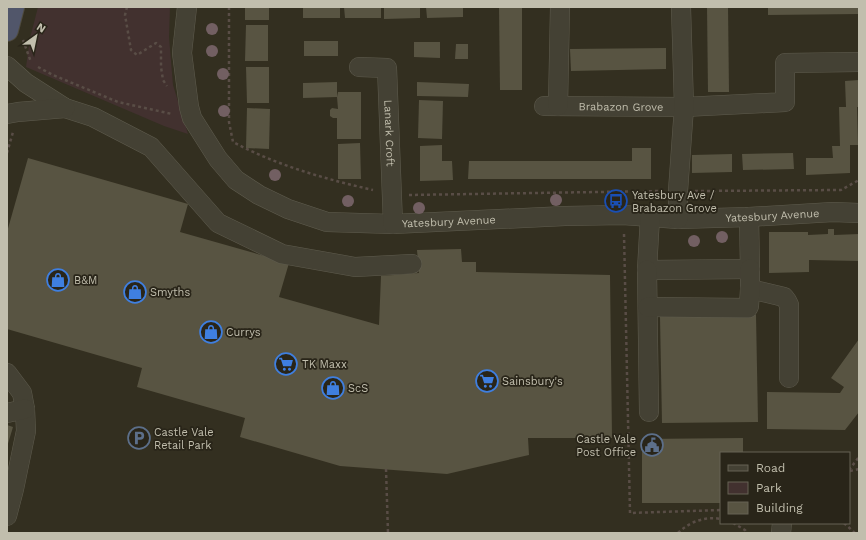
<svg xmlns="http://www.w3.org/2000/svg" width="866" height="540" viewBox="0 0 866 540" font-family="'Work Sans',sans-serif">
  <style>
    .green { fill: #42312f }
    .building { fill: #585442 }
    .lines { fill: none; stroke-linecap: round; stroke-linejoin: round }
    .minor-casing { stroke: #5f5c4e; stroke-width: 20 }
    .highway-casing { stroke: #4f4b3e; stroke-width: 24 }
    .path { stroke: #594d46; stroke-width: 2.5; stroke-dasharray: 3 3; stroke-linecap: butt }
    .minor { stroke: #444134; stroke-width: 19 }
    .highway { stroke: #51566a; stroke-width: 22 }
    .tree { fill: #725f62 }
    .labels { text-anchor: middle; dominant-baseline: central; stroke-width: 3.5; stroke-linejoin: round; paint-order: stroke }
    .street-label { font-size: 11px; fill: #c1bead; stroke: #292519 }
    .poi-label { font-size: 11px; fill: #c1bead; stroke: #292519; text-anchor: start }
  </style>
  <rect width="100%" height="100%" fill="#332f20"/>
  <path class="green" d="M38 7H170L169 37 173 85 188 134 164 126 26 67 30 38Z"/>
  <g class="building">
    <rect x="245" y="7" width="24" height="13"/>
    <rect x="303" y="7" width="37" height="11"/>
    <path d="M344 7H381V18H345Z"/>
    <path d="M384 7H420V18L384 19Z"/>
    <path d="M426 7H463V17L427 18Z"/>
    <path d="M499 7H522V90H500Z"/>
    <path d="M707 7H728L729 92H708Z"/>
    <path d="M768 7H859V14L768 15Z"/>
    <path d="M246 25H268V61H245Z"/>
    <rect x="304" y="41" width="34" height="15"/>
    <path d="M414 42H440V58L414 57Z"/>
    <path d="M456 44H468V59H455Z"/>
    <path d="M666 48V69L571 71 570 49Z"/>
    <path d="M246 67H269V103H247Z"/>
    <path d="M859 80V107H857L858 145H850V173L806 175V158H833L832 146H840L839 107H846L845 81Z"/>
    <path d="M337 82V97L303 98V83Z"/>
    <path d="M417 82 469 84 468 97 417 96Z"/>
    <path d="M338 92H361V139H337V118H333L330 116V110L332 108 338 109 337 97Z"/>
    <path d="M419 100 443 101 442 139 418 138Z"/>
    <path d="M247 108 270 109 269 149 246 148Z"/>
    <path d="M360 143 361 179H338V144Z"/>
    <path d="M442 145V161H452L453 180 420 181V146Z"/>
    <path d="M632 148H651V179H468L469 161H632Z"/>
    <path d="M793 153 794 169 743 170 742 154Z"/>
    <path d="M732 154V172L692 173V155Z"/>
    <path d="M28 158 188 204 180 232 289 263 279 297 379 325 381 276 419 273 417 250 461 249 462 262H476V272L610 275 612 438H528L529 455 447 474 340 466 240 437 245 418 137 387 142 368 7 329V232Z"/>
    <path d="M828 229H834V235L859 234V261L809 260V272L769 273V232H808V235L828 234Z"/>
    <path d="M756 315 758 422 662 423 660 317Z"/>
    <path d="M859 339V412L845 430 767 429V392L840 393 844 387 831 378Z"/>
    <path d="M7 425 13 427 7 447Z"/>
    <path d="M743 438V453H721V503H642V439Z"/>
  </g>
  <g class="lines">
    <g class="minor-casing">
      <g id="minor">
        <path id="s1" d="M187 7 182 53 189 107 192 118 218 159 236 180 259 195 288 209 327 222 393 224 565 216 623 215 678 219 749 217 833 212 859 213"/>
        <path d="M7 66 26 83 65 108 93 117 151 147 218 223 282 254 355 267 412 264"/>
        <path id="s2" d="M359 67 387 68 393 224"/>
        <path id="s3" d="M544 106 684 107 785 102V63L859 62"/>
        <path d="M558 106 560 7"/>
        <path d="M7 114 18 112 65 108"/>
        <path d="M650 217 647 270 750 269 749 217"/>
        <path d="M678 219V191L684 107 681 7"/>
        <path d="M647 270 649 412"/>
        <path d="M750 289 784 297 787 301 789 305V378"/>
        <path d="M648 307 748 308 749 306 750 289V269"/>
        <path d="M7 373 22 393 25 409 26 431 14 489 7 516"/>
        <path d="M7 413 25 409"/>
        <path d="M781 533 782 523"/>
      </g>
    </g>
    <g class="highway-casing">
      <path id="highway" d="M7 30 13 7"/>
    </g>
    <g class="path">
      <path d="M127 7 125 15 131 50 137 55 156 43 161 47V67L163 80 167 86"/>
      <path d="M229 7V122L233 142C276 165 325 179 373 190"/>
      <path d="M23 40 31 62"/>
      <path d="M38 67 53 75 118 102 172 114"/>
      <path d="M7 153 13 132"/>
      <path d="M695 191 841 190 859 180"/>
      <path d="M409 195 660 191"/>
      <path d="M624 234 630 513 721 510"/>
      <path d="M386 469 388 533"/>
      <path d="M849 470 859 457"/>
      <path d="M850 471 859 469"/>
      <path d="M733 523 745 530 747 533"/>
      <path d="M844 523 855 533"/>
      <path d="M678 533C689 522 705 516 721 519"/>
    </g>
    <use href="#minor" class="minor"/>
    <use href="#highway" class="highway"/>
  </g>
  <g class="tree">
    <circle cx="212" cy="29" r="6"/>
    <circle cx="212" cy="51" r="6"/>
    <circle cx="223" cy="74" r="6"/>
    <circle cx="224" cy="111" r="6"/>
    <circle cx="275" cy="175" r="6"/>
    <circle cx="556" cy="200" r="6"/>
    <circle cx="348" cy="201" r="6"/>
    <circle cx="419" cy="208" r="6"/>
    <circle cx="722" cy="237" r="6"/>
    <circle cx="694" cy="241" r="6"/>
  </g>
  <defs>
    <g id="bus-ring" transform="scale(1.15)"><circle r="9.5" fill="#292519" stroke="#1a4fb4" stroke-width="1.5"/><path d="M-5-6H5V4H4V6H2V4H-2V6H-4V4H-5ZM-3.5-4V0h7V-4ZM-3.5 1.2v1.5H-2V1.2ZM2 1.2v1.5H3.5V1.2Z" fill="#1a4fb4"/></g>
    <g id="shop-ring" transform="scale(1.15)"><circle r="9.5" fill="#292519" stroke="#3f7fe0" stroke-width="1.5"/><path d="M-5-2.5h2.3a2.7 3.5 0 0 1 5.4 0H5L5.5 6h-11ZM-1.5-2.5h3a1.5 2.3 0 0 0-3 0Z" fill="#3f7fe0"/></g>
    <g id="supermarket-ring" transform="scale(1.15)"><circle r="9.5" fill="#292519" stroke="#3f7fe0" stroke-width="1.5"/><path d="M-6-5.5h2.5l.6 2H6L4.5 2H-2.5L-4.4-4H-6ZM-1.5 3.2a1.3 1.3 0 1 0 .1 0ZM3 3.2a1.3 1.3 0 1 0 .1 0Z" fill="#3f7fe0"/></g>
    <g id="parking-ring" transform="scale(1.15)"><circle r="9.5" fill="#292519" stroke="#5c6f8a" stroke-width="1.5"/><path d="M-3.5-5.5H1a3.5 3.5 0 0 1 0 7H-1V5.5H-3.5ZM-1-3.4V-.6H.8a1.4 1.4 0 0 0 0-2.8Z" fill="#5c6f8a"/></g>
    <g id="civic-ring" transform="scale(1.15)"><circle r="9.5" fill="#292519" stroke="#5c6f8a" stroke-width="1.5"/><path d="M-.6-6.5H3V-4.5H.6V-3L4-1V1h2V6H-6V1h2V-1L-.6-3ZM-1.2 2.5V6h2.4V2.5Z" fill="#5c6f8a"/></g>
  </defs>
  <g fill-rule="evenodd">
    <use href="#bus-ring" x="616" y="201"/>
    <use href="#shop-ring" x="58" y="280"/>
    <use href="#shop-ring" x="135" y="292"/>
    <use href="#shop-ring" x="211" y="332"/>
    <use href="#supermarket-ring" x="286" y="364"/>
    <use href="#supermarket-ring" x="487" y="381"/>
    <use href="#shop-ring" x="333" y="388"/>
    <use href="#parking-ring" x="139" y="438"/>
    <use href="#civic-ring" x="652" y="445"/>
  </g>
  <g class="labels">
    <g class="street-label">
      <text stroke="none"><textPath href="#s3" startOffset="77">Brabazon Grove</textPath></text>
      <text stroke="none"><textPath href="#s2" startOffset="93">Lanark Croft</textPath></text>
      <text stroke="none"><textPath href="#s1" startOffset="735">Yatesbury Avenue</textPath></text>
      <text stroke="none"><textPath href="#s1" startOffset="411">Yatesbury Avenue</textPath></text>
    </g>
    <g class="poi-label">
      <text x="632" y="195">Yatesbury Ave /<tspan x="632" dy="13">Brabazon Grove</tspan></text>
      <text x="74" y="280">B&amp;M</text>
      <text x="150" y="292">Smyths</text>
      <text x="226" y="332">Currys</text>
      <text x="302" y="364">TK Maxx</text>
      <text x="502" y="381">Sainsbury's</text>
      <text x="348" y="388">ScS</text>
      <text x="154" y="432">Castle Vale<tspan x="154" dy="13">Retail Park</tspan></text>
      <text x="636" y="439" text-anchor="end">Castle Vale<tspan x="636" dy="13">Post Office</tspan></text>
    </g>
  </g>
  <rect width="866" height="540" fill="none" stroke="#c1bead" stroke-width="16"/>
  <rect x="720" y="452" width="130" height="72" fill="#292519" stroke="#666254"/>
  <rect x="728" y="465" width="20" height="6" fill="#444134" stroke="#666254"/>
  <text x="756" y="472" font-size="12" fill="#c1bead">Road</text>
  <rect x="728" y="482" width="20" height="12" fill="#42312f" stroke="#666254"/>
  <text x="756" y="492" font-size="12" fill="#c1bead">Park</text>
  <rect x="728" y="502" width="20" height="12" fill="#585442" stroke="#666254"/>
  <text x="756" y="512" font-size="12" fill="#c1bead">Building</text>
  <g transform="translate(36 36) rotate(33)" stroke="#292519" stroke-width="3" paint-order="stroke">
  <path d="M0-3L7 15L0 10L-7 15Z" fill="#c1bead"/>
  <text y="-6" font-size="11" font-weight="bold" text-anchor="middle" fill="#c1bead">N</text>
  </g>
</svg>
